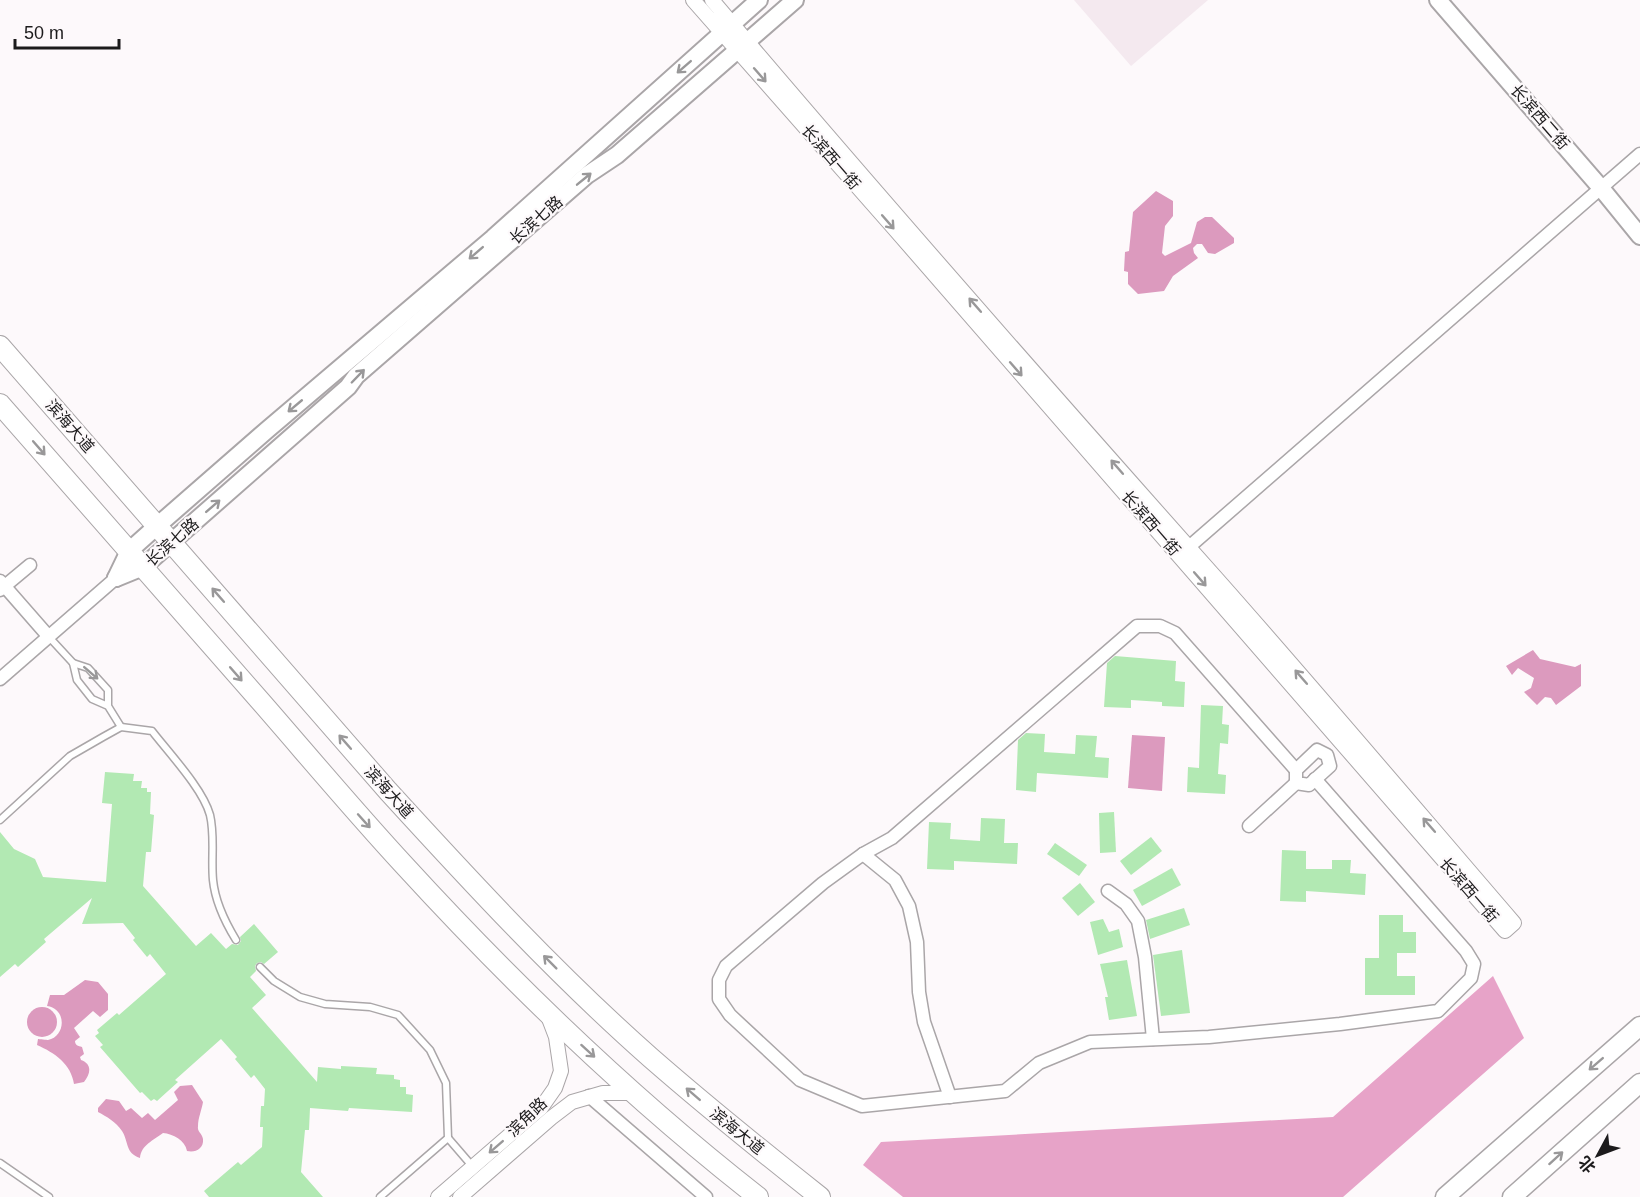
<svg xmlns="http://www.w3.org/2000/svg" width="1640" height="1197" viewBox="0 0 1640 1197" font-family="Helvetica,'Noto Sans SC',sans-serif">
  <style>
    .built { fill: #f4e9ef }
    .forest { fill: #e7a3c8 }
    .water { fill: #dc9abe }
    .building { fill: #b2e9b3 }
    .lines { fill: none; stroke-linecap: round; stroke-linejoin: round }
    .service-casing { stroke: #aaa6a8; stroke-width: 9 }
    .minor-casing { stroke: #aaa6a8; stroke-width: 15 }
    .tertiary-casing { stroke: #aaa6a8; stroke-width: 16 }
    .secondary-casing { stroke: #aaa6a8; stroke-width: 20 }
    .primary-casing { stroke: #aaa6a8; stroke-width: 21 }
    .trunk-casing { stroke: #aaa6a8; stroke-width: 22 }
    .service { stroke: #fff; stroke-width: 6 }
    .minor { stroke: #fff; stroke-width: 12 }
    .tertiary { stroke: #fff; stroke-width: 14 }
    .secondary { stroke: #fff; stroke-width: 16 }
    .primary { stroke: #fff; stroke-width: 18 }
    .trunk { stroke: #fff; stroke-width: 20 }
    .oneway { stroke: #999899 }
    .labels { text-anchor: middle; dominant-baseline: central; stroke-width: 4.5; stroke-linejoin: round; paint-order: stroke }
    .street-label { font-size: 16px; fill: #1c1b1c; stroke: #fdf9fb }
  </style>
  <rect width="100%" height="100%" fill="#fdf9fb"/>
  <path class="built" d="M1074 0H1208L1131 66Z"/>
  <path class="forest" d="M1493 976 1524 1038 1343 1197H903L863 1165 881 1142 1333 1117Z"/>
  <g class="water">
    <path d="M1156 191 1173 201V216L1165 226 1162 253 1165 256 1191 243 1197 222 1205 217H1212L1234 238V243L1215 254 1208 253 1202 244H1197L1193 248 1194 253 1198 258 1173 276 1164 291 1138 294 1128 284V272L1124 271 1125 252 1129 251 1133 212Z"/>
    <path d="M1533 650 1540 659 1575 667 1581 664V686L1556 705 1551 698 1545 697 1537 705 1524 692 1531 688 1534 678 1518 668 1512 675 1506 666Z"/>
    <path d="M1132 735 1165 737 1162 791 1128 788Z"/>
    <path d="M85 980 98 982 108 994V1010L100 1017 93 1011 74 1028 80 1037 75 1041C75 1045 78 1046 82 1047L84 1054 80 1057 81 1060C92 1064 91 1073 84 1082L74 1084C71 1064 55 1053 37 1045L38 1039C39 1039 47 1040 48 1040 66 1036 67 1009 47 1006L50 995H64Z"/>
    <circle cx="42" cy="1022" r="15"/>
    <path d="M192 1085 203 1102C202 1109 198 1118 198 1126 197 1132 202 1133 203 1139 204 1149 195 1153 187 1151 185 1140 173 1134 163 1133 154 1140 141 1145 140 1158 125 1153 129 1142 122 1131 115 1121 107 1117 98 1112V1108L106 1099 119 1101 126 1111 131 1108 142 1118 148 1113 155 1120 178 1100 174 1092 180 1086Z"/>
  </g>
  <g class="building">
    <path d="M1115 656 1176 661 1175 681 1185 682 1184 707 1162 706V702L1131 700V708L1104 707 1107 663Z"/>
    <path d="M1201 705 1223 706 1222 724 1229 725 1228 744 1220 743 1218 774 1226 775 1225 794 1187 792 1188 767 1199 768Z"/>
    <path d="M1026 733 1045 734 1044 752 1075 754 1076 735 1097 736 1095 757 1109 758 1108 778 1037 773 1036 792 1016 790 1018 740Z"/>
    <path d="M105 772 134 774 133 781H142L141 788H147V792H151L150 814 154 815 151 852H146L143 886 196 946 211 933 226 949 232 944 238 945 241 941 240 937 254 924 278 952 264 964 261 962 257 963 255 966 256 971 250 977 266 995 252 1008 317 1082 318 1067 341 1069V1066L377 1068 376 1074 394 1075V1079L400 1080V1087H406V1094L413 1095 412 1112 349 1108 348 1111 310 1108 309 1130H305L301 1172 323 1197H209L204 1191 238 1162 241 1165 262 1147 263 1127H260L261 1106H264L265 1089 254 1075 251 1078 235 1059 237 1057 221 1039 175 1080 178 1082 157 1101 154 1099 151 1101 142 1092 140 1093 100 1047 103 1045 95 1036 99 1033 97 1030 117 1013 119 1015 166 974 150 954 147 957 133 940 135 938 123 923 82 924 92 898 44 939 46 942 18 967 15 964 0 977V832L14 849 35 859 43 877 106 882 112 804 102 803Z"/>
    <path d="M1114 812 1116 852 1100 853 1099 813Z"/>
    <path d="M981 818 1005 819 1004 843H1018L1017 864 954 861V870L927 869 929 822 951 823 950 839 980 841Z"/>
    <path d="M1151 837 1162 851 1131 875 1120 861Z"/>
    <path d="M1055 843 1087 865 1079 876 1047 854Z"/>
    <path d="M1282 850 1306 851V869H1332V860H1351L1350 873 1366 874 1365 895 1306 891V902L1280 901Z"/>
    <path d="M1172 868 1181 885 1142 906 1133 890Z"/>
    <path d="M1080 883 1095 902 1078 916 1062 898Z"/>
    <path d="M1184 908 1190 925 1150 939 1146 920Z"/>
    <path d="M1379 915H1403V932H1416V953H1397V976H1415V995H1365V958H1379Z"/>
    <path d="M1103 919 1109 932 1119 929 1123 947 1098 955 1090 922Z"/>
    <path d="M1182 950 1190 1013 1161 1016 1153 955Z"/>
    <path d="M1127 960 1137 1016 1109 1020 1105 997H1108L1100 964Z"/>
  </g>
  <g class="lines">
    <g class="service-casing">
      <g id="service">
        <path d="M49 637 73 663"/>
        <path d="M108 706V690L88 668 73 663 77 680 92 699 108 706 121 727"/>
        <path d="M0 820 70 756 103 737 121 727 152 731C169 753 203 789 210 815 215 836 211 858 213 880 215 901 225 922 236 940"/>
        <path d="M260 967 274 981 300 997 325 1004 370 1007 398 1015 430 1050 446 1083 448 1138 380 1197"/>
        <path d="M448 1138 473 1167"/>
        <path d="M0 1163 49 1197"/>
      </g>
    </g>
    <g class="minor-casing">
      <g id="minor">
        <path d="M1182 553 1640 154"/>
        <path d="M0 581 49 637"/>
        <path d="M0 590 30 565"/>
        <path d="M0 679 116 578"/>
        <path d="M1317 750 1327 755 1330 766 1309 785 1296 783V770Z"/>
        <path d="M1296 770 1175 633 1160 626H1137L892 838 863 854 823 883 726 966 719 980V999L730 1015 800 1080 862 1106 1005 1091 1039 1063 1090 1042 1209 1037 1340 1024 1438 1011 1471 978 1474 964 1466 951 1315 779"/>
        <path d="M1249 826 1296 783"/>
        <path d="M863 854 895 880 909 906 917 942 919 992 924 1022 950 1097"/>
        <path d="M1108 891 1126 904 1138 921 1145 957 1153 1039"/>
        <path d="M589 1096 706 1197"/>
      </g>
    </g>
    <g class="tertiary-casing">
      <g id="tertiary">
        <path d="M693 0 892 226 1505 931 1514 923C1415 808 1317 692 1217 579 1047 388 877 195 712 0"/>
        <path d="M438 1197 541 1108 555 1088 561 1071 556 1037 548 1016"/>
        <path d="M460 1197 551 1118 572 1102 603 1093H635"/>
      </g>
    </g>
    <g class="secondary-casing">
      <g id="secondary">
        <path d="M1438 0 1601 188 1640 236"/>
        <path d="M116 578 143 567 348 387 356 376 587 175 617 155 795 0"/>
        <path d="M116 578 129 551 157 526 267 430 493 238 759 0"/>
      </g>
    </g>
    <g class="primary-casing">
      <g id="primary">
        <path d="M1445 1197 1640 1026"/>
        <path d="M1512 1197 1640 1083"/>
      </g>
    </g>
    <g class="trunk-casing">
      <g id="trunk">
        <path d="M0 346 388 791C472 883 557 975 651 1058 706 1106 763 1152 820 1197"/>
        <path d="M0 404C87 504 174 604 262 703 309 757 355 812 404 865 513 984 630 1097 758 1197"/>
      </g>
    </g>
    <use href="#service" class="service"/>
    <use href="#minor" class="minor"/>
    <use href="#tertiary" class="tertiary"/>
    <use href="#secondary" class="secondary"/>
    <use href="#primary" class="primary"/>
    <use href="#trunk" class="trunk"/>
  </g>
  <defs><path id="oneway-shaft" d="M-6 0H5M1.5-3L5.5 0L1.5 3" fill="none" stroke-width="1.6" stroke-linecap="round" stroke-linejoin="round" transform="scale(1.5)"/></defs>
  <g class="oneway">
    <use href="#oneway-shaft" transform="translate(684 67) rotate(139)"/>
    <use href="#oneway-shaft" transform="translate(760 75) rotate(49)"/>
    <use href="#oneway-shaft" transform="translate(584 179) rotate(-39)"/>
    <use href="#oneway-shaft" transform="translate(888 222) rotate(49)"/>
    <use href="#oneway-shaft" transform="translate(476 253) rotate(139)"/>
    <use href="#oneway-shaft" transform="translate(975 305) rotate(-131)"/>
    <use href="#oneway-shaft" transform="translate(1016 369) rotate(49)"/>
    <use href="#oneway-shaft" transform="translate(358 376) rotate(-46)"/>
    <use href="#oneway-shaft" transform="translate(295 406) rotate(140)"/>
    <use href="#oneway-shaft" transform="translate(39 448) rotate(49)"/>
    <use href="#oneway-shaft" transform="translate(1117 467) rotate(-131)"/>
    <use href="#oneway-shaft" transform="translate(213 506) rotate(-41)"/>
    <use href="#oneway-shaft" transform="translate(1200 579) rotate(49)"/>
    <use href="#oneway-shaft" transform="translate(218 595) rotate(-131)"/>
    <use href="#oneway-shaft" transform="translate(91 673) rotate(41)"/>
    <use href="#oneway-shaft" transform="translate(236 674) rotate(49)"/>
    <use href="#oneway-shaft" transform="translate(1301 677) rotate(-131)"/>
    <use href="#oneway-shaft" transform="translate(345 742) rotate(-131)"/>
    <use href="#oneway-shaft" transform="translate(364 821) rotate(48)"/>
    <use href="#oneway-shaft" transform="translate(1429 825) rotate(-131)"/>
    <use href="#oneway-shaft" transform="translate(550 962) rotate(-135)"/>
    <use href="#oneway-shaft" transform="translate(588 1051) rotate(42)"/>
    <use href="#oneway-shaft" transform="translate(1596 1064) rotate(139)"/>
    <use href="#oneway-shaft" transform="translate(693 1094) rotate(-139)"/>
    <use href="#oneway-shaft" transform="translate(496 1147) rotate(139)"/>
    <use href="#oneway-shaft" transform="translate(1556 1158) rotate(-42)"/>
  </g>
  <g class="labels">
    <g class="street-label">
      <text transform="translate(1540 117) rotate(49)">长滨西二街</text>
      <text transform="translate(831 157) rotate(49)">长滨西一街</text>
      <text transform="translate(536 220) rotate(-41)">长滨七路</text>
      <text transform="translate(70 426) rotate(49)">滨海大道</text>
      <text transform="translate(1151 523) rotate(49)">长滨西一街</text>
      <text transform="translate(172 542) rotate(-41)">长滨七路</text>
      <text transform="translate(389 792) rotate(48)">滨海大道</text>
      <text transform="translate(1469 890) rotate(49)">长滨西一街</text>
      <text transform="translate(527 1117) rotate(-44)">滨角路</text>
      <text transform="translate(737 1131) rotate(39)">滨海大道</text>
    </g>
  </g>
  <g transform="translate(1598 1155) rotate(229)" stroke="#fdf9fb" stroke-width="4.5" paint-order="stroke">
  <path d="M0-4.5L10 22L0 15L-10 22Z" fill="#1c1b1c"/>
  <text y="-9" font-size="16" font-weight="bold" text-anchor="middle" fill="#1c1b1c">北</text>
  </g>
  <path d="M15 39v9h104v-9" fill="none" stroke="#1c1b1c" stroke-width="3"/>
  <text x="24" y="39" font-size="18" fill="#1c1b1c" stroke="#fdf9fb" stroke-width="4.5" paint-order="stroke">50 m</text>
</svg>
